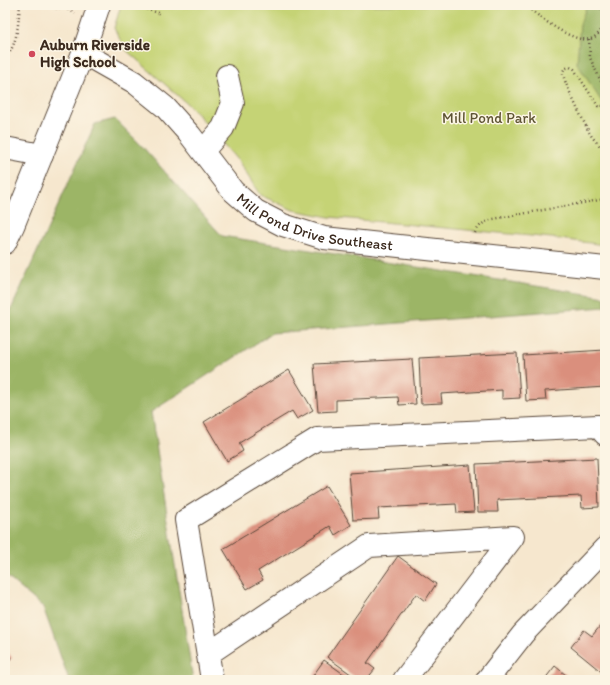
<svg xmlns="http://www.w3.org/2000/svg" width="610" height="685" viewBox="0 0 610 685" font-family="Itim,sans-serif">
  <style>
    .green { fill: #c5d375; stroke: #807e4a }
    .forest { fill: #9cb566; stroke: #6c7042 }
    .building { fill: #da8f7d }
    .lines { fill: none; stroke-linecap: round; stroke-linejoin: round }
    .minor-casing { stroke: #574638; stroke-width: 24 }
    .path { stroke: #574638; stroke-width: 2.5; stroke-dasharray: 1 3; stroke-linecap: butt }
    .minor { stroke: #fff; stroke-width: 22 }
    .poi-dot { fill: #d1495b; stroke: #fcf5e5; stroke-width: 1.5 }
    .labels { text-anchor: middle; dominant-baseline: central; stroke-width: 3; stroke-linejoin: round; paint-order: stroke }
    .poi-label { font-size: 15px; font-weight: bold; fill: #3b2a1e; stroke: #fcf5e5; text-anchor: start }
    .park-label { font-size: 15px; fill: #5e5434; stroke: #fcf5e5 }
    .street-label { font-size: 15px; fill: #3b2a1e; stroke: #fcf5e5 }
  </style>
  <rect width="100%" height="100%" fill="#fcf5e5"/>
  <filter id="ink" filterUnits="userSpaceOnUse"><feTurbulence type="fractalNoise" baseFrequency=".025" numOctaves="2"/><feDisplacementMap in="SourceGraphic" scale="8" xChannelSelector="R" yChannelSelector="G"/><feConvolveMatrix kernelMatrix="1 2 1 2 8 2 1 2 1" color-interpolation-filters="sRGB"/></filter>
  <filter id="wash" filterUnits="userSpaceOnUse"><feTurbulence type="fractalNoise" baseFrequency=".012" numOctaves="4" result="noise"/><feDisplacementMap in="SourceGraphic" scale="16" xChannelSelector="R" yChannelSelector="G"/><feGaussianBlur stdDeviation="0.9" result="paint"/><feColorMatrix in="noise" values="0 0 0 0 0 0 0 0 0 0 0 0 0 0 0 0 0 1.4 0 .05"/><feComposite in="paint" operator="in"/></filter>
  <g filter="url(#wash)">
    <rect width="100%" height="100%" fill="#f6e7ce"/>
    <path class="green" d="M121 5H605V245L552 238 329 217 293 210 260 195 239 162 193 109 125 49 114 28Z"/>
    <g class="forest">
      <path d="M587 5H605V107L577 63 580 24Z"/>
      <path d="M115 119 140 144 222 236 605 297V307L272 333 151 412 193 680H68V677L43 607 5 575V323L95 124Z"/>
    </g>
    <g id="blocks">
      <g class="building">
        <path d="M605 350V387L545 391 546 400 526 401 523 355Z"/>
        <path d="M517 353 520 398 502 399V390L441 394 442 403 421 404 419 358Z"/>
        <path d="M412 359 416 404 399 405 398 397 336 400V411L318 412 314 364Z"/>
        <path d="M289 370 313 410 297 419 292 411 239 443 243 451 227 461 204 422Z"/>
        <path d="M597 458 599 507 582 508 581 496 497 500 498 512H478L476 464Z"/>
        <path d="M470 465 474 512 457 513 456 504 378 508 379 519 353 520 349 473Z"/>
        <path d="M327 486 351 525 335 535 330 526 258 571 263 580 247 589 223 549Z"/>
        <path d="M398 556 436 584 425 601 416 594 367 663 375 669 366 680H359L327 657Z"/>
        <path d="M605 620V673L604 674 571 647 584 630 592 636Z"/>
        <path d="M5 649 12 658 5 663Z"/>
        <path d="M324 660 352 680H310Z"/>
        <path d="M555 666 572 680H544Z"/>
      </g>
    </g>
  </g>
  <g filter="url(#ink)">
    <use href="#blocks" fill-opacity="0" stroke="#574638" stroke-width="1"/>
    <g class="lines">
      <g class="minor-casing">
        <g id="minor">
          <path id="s1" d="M83 53 134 82 165 107 190 135 233 191 256 211 283 225 324 238 605 268"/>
          <path d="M5 148 42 155"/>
          <path d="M203 151 223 128 233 103 227 76"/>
          <path d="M5 243 13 226 83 53 99 5"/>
          <path d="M208 654 369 546 513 537 404 680"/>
          <path d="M212 680 186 520 317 439 598 426 605 434"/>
          <path d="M487 680 523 634 605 548"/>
        </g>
      </g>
      <g class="path">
        <path d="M20 5 67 9 75 13"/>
        <path d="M131 5 159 13"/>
        <path d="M525 5C538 16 572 43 590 39 598 37 603 28 605 21"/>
        <path d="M600 5 605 16"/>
        <path d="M589 39 590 58 605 90"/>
        <path d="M5 58C18 45 18 23 20 5"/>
        <path d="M605 103 603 106H598L574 69 570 67C567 68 564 68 563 72 561 77 585 124 589 132 593 139 600 146 605 152"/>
        <path d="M475 233C480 224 484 222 493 219L605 199"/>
      </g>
      <use href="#minor" class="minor"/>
    </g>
  </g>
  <circle class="poi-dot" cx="32" cy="54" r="4"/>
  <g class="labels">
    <g class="poi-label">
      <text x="40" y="45">Auburn Riverside<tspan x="40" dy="17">High School</tspan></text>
    </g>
    <g class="park-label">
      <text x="489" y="118">Mill Pond Park</text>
    </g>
    <g class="street-label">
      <text stroke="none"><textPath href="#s1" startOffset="297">Mill Pond Drive Southeast</textPath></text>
    </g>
  </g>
  <rect width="610" height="685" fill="none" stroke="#fcf5e5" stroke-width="20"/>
</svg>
